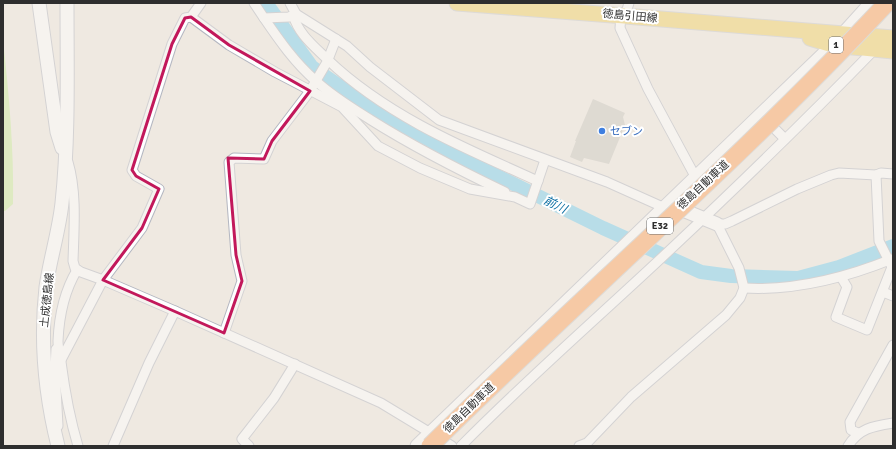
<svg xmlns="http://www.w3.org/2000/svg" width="896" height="449" viewBox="0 0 896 449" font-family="Signika,'Noto Sans JP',sans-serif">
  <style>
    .pitch { fill: #c9ec9a }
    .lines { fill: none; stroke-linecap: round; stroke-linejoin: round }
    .river { stroke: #75cff0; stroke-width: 14 }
    .building { fill: #cbc7bf }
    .street-casing { stroke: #b4b7c1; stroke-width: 11 }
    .secondary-casing { stroke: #b4b7c1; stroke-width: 15 }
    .primary-casing { stroke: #c9c9c9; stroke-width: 17 }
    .street { stroke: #fff; stroke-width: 9 }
    .secondary { stroke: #fff; stroke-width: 13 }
    .primary { stroke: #f2d163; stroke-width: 15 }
    .highway-bridge-casing { stroke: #c9c9c9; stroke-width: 19; stroke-linecap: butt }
    .highway-bridge { stroke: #ffa35c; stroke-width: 17 }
    .marked { fill: none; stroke: #c2185b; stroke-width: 3; stroke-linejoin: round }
    .shop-dot { fill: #3f7fe0; stroke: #fff; stroke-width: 1.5 }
    .labels { text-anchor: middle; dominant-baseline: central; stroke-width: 4; stroke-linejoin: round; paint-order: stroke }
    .shield { fill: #fff; stroke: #6d6d6d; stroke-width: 1 }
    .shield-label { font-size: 10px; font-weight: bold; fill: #2e2e2e }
    .street-label { font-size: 11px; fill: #2e2e2e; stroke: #fff }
    .shop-label { font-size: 11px; fill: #366cbe; stroke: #fff; text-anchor: start }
    .water-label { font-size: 12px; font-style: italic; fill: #0d6fa3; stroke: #fff }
  </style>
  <rect width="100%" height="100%" fill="#efe9e1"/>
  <path class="pitch" d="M3 40C9 95 14 149 13 204L5 211H3Z"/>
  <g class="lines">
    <path class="river" d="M266 3 312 67 368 106 473 164 603 228 701 272 731 276 798 278 839 267 893 246"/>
  </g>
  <path class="building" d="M593 99 625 113 623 117 625 125 609 164 584 158 582 162 570 157 576 141H575Z"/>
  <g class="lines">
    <g class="street-casing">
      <g id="street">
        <path d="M254 3 264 18 289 17 296 14"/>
        <path d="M290 3 296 14 347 46 370 67 439 120 607 182 665 208"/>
        <path d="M293 15C299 35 314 46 328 60 387 116 464 148 538 181"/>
        <path d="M621 15 620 28 648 89 696 178"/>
        <path d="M625 16 629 3"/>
        <path d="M191 17 229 45 275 72 342 107 378 146 420 168 470 189 515 197 530 204 545 160"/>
        <path d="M264 18C279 40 295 63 316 81 332 96 352 108 371 120 414 147 459 170 505 192"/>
        <path d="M766 120 785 139"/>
        <path d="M68 162C77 192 74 229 73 261L75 268 81 272 103 280 175 311 381 403 452 446"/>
        <path d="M77 270C65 290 59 317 58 341 58 348 60 355 61 362 65 393 69 416 78 446"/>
        <path d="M841 277 847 287 836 317 867 330 892 267 879 241 876 175"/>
        <path d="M744 288C795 291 845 278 892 259"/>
        <path d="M883 292 893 296"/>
        <path d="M224 333 242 281 236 255 229 162 234 158 264 159 272 141 310 91 317 79 327 62 336 39"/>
        <path d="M56 349 55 369 58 426"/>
        <path d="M61 360 103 280 142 228 159 189 136 176 132 170 172 44 185 18 191 17 201 3"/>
        <path d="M858 433 851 430 850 422 893 345"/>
        <path d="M113 446 149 363 175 311"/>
        <path d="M249 446 242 439 274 398 295 364"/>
        <path d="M461 446C529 377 602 314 672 248 741 183 809 117 875 49"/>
        <path d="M579 446 587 443 631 397 726 315 740 298 744 288 739 268 717 224H725L732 221 797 189 831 175 839 173 876 175 881 173 893 174"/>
        <path d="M848 446C859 428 874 426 893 423"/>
      </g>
    </g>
    <g class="secondary-casing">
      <g id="secondary">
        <path d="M39 3 57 132 62 148"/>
        <path d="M673 206 717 224"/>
        <path d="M58 446C45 394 40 340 46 287 50 259 59 231 62 203 69 137 67 70 67 3"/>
        <path d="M417 446 781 95 833 45 871 3"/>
      </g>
    </g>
    <g class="primary-casing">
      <g id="primary">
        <path d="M457 3 625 16 893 38"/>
        <path d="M810 38 833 45 893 51"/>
      </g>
    </g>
    <use href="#street" class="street"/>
    <use href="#secondary" class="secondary"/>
    <use href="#primary" class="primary"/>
    <g class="highway-bridge-casing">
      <path id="highway-bridge" d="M430 446C581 297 742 158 887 3"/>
    </g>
    <use href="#highway-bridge" class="highway-bridge"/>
  </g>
  <path d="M0 0H896V449H0ZM191 17 229 45 310 91 272 141 264 159 228 158 236 255 242 281 224 333 103 280 142 228 159 189 136 176 132 170 172 44 185 18Z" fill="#efe9e1" fill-opacity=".55" fill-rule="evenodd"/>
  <path class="marked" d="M191 17 229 45 310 91 272 141 264 159 228 158 236 255 242 281 224 333 103 280 142 228 159 189 136 176 132 170 172 44 185 18Z"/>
  <circle class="shop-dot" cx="602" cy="131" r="4"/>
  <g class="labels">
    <g class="shield">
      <rect x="829" y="37" width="14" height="16" rx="3"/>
      <rect x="647" y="218" width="26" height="16" rx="3"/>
    </g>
    <g class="shield-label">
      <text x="836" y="45">1</text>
      <text x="660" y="226">E32</text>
    </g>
    <g class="street-label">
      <text transform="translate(630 16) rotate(5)">徳島引田線</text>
      <text transform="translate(703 185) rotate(-43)">徳島自動車道</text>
      <text transform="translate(47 300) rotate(-84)">土成徳島線</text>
      <text transform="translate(469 408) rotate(-44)">徳島自動車道</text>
    </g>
    <g class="shop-label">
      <text x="610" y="131">セブン</text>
    </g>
    <g class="water-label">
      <text transform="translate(555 205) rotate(26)">前川</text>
    </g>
  </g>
  <rect width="896" height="449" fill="none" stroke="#2e2e2e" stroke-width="8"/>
</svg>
